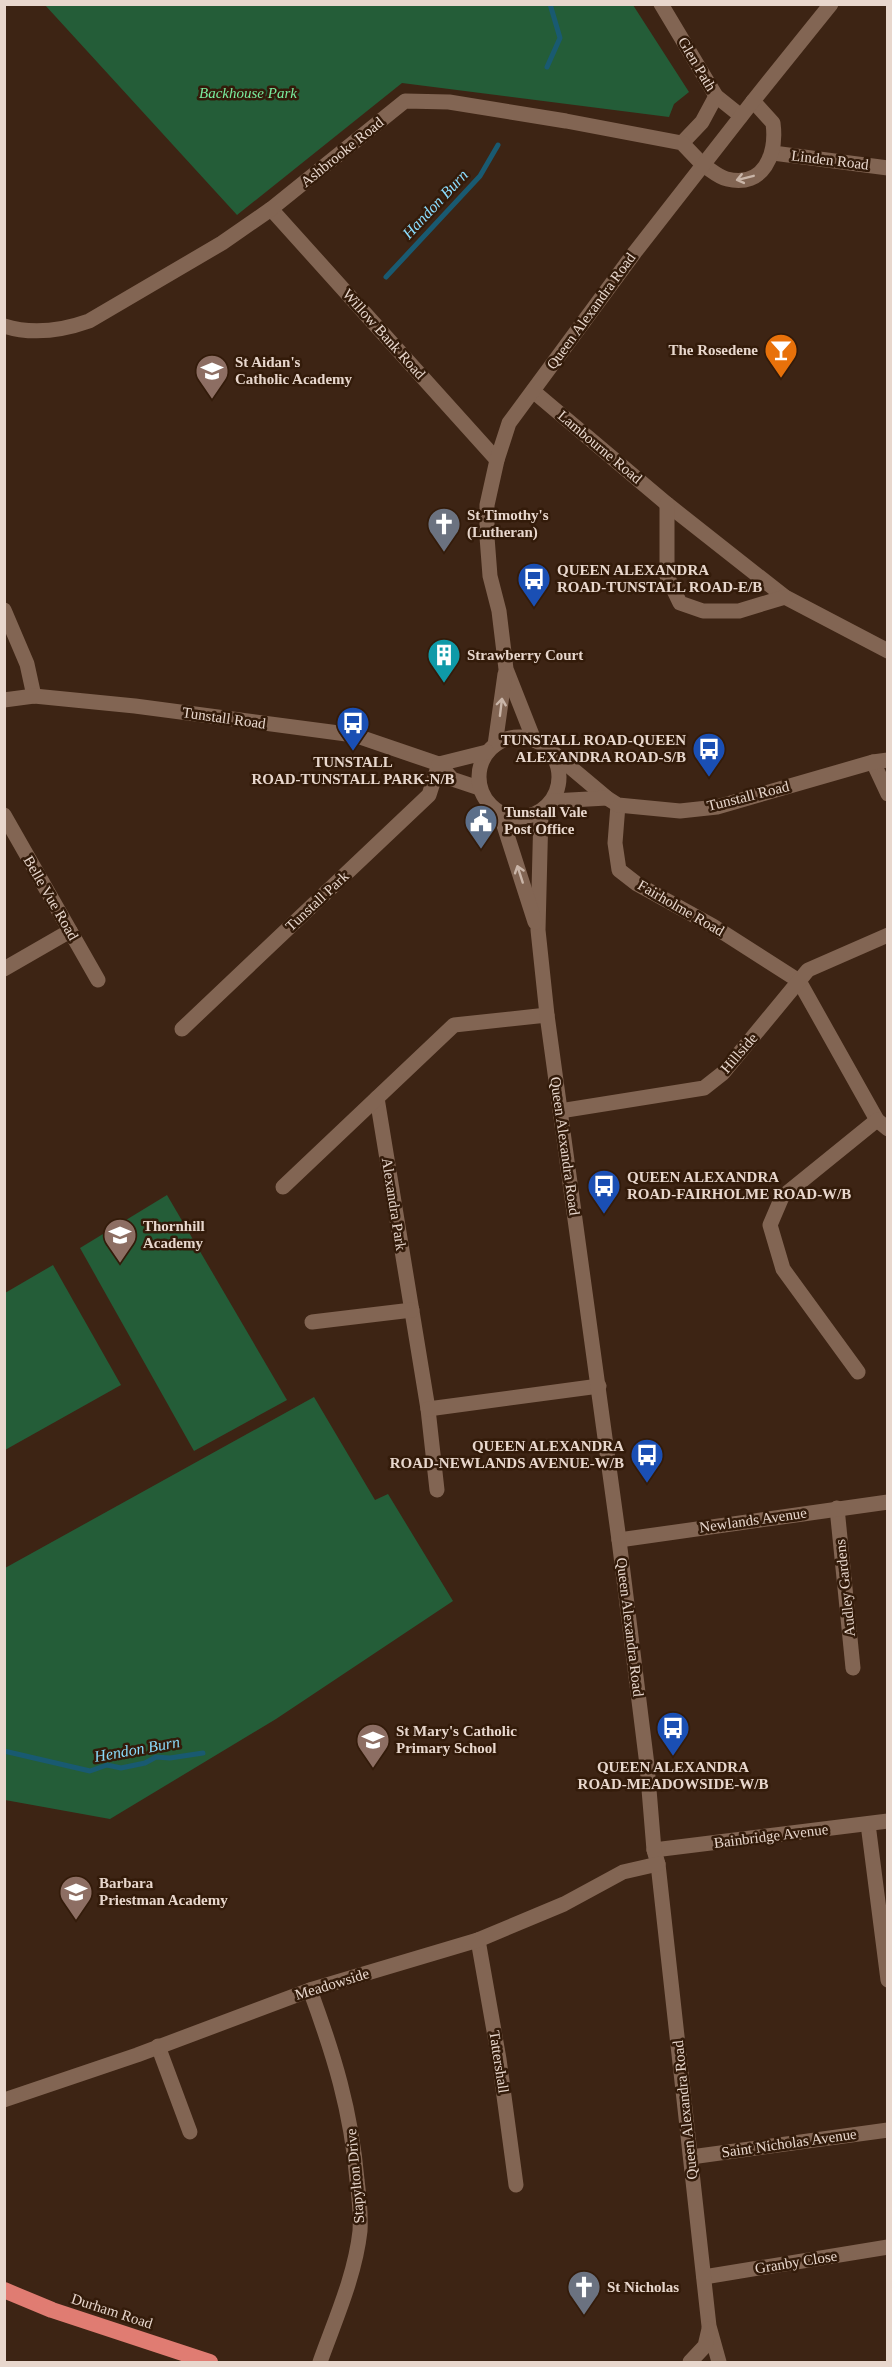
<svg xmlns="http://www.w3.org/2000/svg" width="892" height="2367" viewBox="0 0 892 2367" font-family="Georgia,serif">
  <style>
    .green { fill: #245d38 }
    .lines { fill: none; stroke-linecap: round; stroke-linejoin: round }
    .stream { stroke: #195a71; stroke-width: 5 }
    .minor { stroke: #826553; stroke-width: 15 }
    .tertiary { stroke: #826553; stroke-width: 15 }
    .trunk { stroke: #e07c72; stroke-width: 16 }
    .oneway { stroke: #c9b5a8 }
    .labels { text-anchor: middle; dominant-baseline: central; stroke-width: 5; stroke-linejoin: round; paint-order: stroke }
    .street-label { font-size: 15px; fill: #e8d7cd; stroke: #331b0a }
    .park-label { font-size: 15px; font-style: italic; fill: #79ed9f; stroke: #331b0a }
    .poi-label { font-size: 15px; font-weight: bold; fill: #e8d7cd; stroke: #331b0a; text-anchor: start }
    .water-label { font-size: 16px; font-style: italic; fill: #8adbfc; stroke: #331b0a }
  </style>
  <rect width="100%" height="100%" fill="#3d2414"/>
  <g class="green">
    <path d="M45 5H633L689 92 674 104 669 117 402 83 237 215Z"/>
    <path d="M167 1195 287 1400 194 1451 80 1248Z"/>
    <path d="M53 1265 121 1385 5 1450V1293Z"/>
    <path d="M314 1397 375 1500 388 1494 453 1601 276 1719 110 1819 5 1800V1568Z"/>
  </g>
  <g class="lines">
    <g class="stream">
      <path d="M547 67 560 38 550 4"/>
      <path d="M386 277 480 176 498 145"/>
      <path d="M4 1751 90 1771 107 1765 121 1768 145 1763 156 1757 170 1758 203 1753"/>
    </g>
    <g class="minor">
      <path d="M661 4 716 96 741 116"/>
      <path d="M682 143 702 122 716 96"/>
      <path d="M773 153 888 168"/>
      <path d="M703 165C710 169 718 177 727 179 764 188 777 154 773 123L753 101"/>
      <path d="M271 209 497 460"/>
      <path d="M533 391 667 504 785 597 888 651"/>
      <path d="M667 504V576L680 603 703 611H739L785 597"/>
      <path d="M4 610 27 664 34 696"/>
      <path d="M873 762 888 794"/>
      <path d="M618 805 615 843 619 870 637 884 713 926 799 981 877 1120 888 1129"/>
      <path d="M4 815 98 980"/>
      <path d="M4 969 70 931"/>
      <path d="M182 1029 429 795 439 764"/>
      <path d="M377 1098 428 1409 437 1490"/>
      <path d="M560 1111 704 1088 723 1073 808 970 888 935"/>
      <path d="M283 1187 454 1025 547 1015"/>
      <path d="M312 1322 412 1310"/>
      <path d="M858 1372 783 1269 770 1225 782 1197 877 1120"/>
      <path d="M428 1409 599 1386"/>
      <path d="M837 1508 853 1668"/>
      <path d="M619 1540 888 1502"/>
      <path d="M868 1824 888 1980"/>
      <path d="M654 1850 888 1821"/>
      <path d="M478 1940 499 2059 516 2185"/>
      <path d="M310 1990C334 2055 351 2110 357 2180 359 2196 361 2215 360 2231 355 2276 335 2320 320 2362"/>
      <path d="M158 2046 190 2132"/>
      <path d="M691 2157 888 2130"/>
      <path d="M704 2277 888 2247"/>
    </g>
    <g class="tertiary">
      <path d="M4 326C33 335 61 331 89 321L222 243 271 209 405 101 449 102 566 121 682 143 703 165"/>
      <path d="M4 700 34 696 135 706 354 735 439 764 452 779 479 788"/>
      <circle cx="519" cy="777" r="40"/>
      <path d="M534 740 506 669 499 611 490 576 487 537V505L497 460 509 423 635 252 753 101 831 4"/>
      <path d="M495 745 505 674"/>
      <path d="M544 745 607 798 618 805 680 811 717 807 873 762 888 760"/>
      <path d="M439 764 487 752"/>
      <path d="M552 801 607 798"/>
      <path d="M541 811 538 930 547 1015 619 1540 647 1765 654 1850 658 1864 709 2326 719 2362"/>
      <path d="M500 813 535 922"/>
      <path d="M4 2100 137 2055 310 1990 478 1940 564 1904 623 1872 658 1864"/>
      <path d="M690 2362 705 2346 709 2329"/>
    </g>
    <path class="trunk" d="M4 2290 52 2310 210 2362"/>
  </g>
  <defs><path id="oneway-shaft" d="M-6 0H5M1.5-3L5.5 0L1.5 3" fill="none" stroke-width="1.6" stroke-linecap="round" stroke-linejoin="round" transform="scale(1.5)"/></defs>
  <g class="oneway">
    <use href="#oneway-shaft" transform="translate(745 178) rotate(166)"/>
    <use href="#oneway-shaft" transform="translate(501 707) rotate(-83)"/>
    <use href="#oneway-shaft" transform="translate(520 874) rotate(-108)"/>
  </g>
  <defs>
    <g id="bar-pin" transform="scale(1.725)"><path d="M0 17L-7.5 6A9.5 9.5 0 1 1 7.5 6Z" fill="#e8710a" stroke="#331b0a"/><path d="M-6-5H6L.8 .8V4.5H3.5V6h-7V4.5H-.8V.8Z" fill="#fff"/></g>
    <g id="school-pin" transform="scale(1.725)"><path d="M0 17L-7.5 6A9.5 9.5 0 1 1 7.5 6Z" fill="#8d6e63" stroke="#331b0a"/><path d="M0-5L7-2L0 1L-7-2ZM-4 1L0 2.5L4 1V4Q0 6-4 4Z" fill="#fff"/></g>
    <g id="church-pin" transform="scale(1.725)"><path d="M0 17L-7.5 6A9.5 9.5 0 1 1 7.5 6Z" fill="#6b7280" stroke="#331b0a"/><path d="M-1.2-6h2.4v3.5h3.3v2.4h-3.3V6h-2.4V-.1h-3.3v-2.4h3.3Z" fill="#fff"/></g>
    <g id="bus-pin" transform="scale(1.725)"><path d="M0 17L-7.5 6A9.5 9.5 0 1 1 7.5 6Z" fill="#1a4fb4" stroke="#331b0a"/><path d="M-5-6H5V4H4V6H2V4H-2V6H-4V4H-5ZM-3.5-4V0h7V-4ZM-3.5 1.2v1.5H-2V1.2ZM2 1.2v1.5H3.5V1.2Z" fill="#fff"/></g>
    <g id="building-pin" transform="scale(1.725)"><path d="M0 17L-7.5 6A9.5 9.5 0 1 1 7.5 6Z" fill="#0f9aa8" stroke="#331b0a"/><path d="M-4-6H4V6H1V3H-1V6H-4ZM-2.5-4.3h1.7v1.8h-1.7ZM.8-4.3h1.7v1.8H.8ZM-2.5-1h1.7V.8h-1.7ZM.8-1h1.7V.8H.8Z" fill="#fff"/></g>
    <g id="civic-pin" transform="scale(1.725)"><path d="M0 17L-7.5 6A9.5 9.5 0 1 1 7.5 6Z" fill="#5c6f8a" stroke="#331b0a"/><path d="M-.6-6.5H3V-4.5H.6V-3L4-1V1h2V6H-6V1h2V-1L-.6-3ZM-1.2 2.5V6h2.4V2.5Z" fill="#fff"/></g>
  </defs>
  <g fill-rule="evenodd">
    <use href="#bar-pin" x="781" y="350"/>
    <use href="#school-pin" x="212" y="371"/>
    <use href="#church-pin" x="444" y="524"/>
    <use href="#bus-pin" x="534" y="579"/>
    <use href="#building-pin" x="444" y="655"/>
    <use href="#bus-pin" x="353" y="723"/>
    <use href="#bus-pin" x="709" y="749"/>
    <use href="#civic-pin" x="481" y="821"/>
    <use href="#bus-pin" x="604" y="1186"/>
    <use href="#school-pin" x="120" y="1235"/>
    <use href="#bus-pin" x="647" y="1455"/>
    <use href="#bus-pin" x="673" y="1728"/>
    <use href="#school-pin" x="373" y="1740"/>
    <use href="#school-pin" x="76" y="1892"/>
    <use href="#church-pin" x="584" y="2287"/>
  </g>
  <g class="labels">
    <g class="street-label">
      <text transform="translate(697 64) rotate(59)">Glen Path</text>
      <text transform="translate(342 152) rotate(-39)">Ashbrooke Road</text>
      <text transform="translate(830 160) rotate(7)">Linden Road</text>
      <text transform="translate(591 311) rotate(-54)">Queen Alexandra Road</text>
      <text transform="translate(384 334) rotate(48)">Willow Bank Road</text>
      <text transform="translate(600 447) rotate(40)">Lambourne Road</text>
      <text transform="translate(224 718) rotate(8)">Tunstall Road</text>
      <text transform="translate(748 796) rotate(-14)">Tunstall Road</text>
      <text transform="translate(51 898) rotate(60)">Belle Vue Road</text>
      <text transform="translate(317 901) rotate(-43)">Tunstall Park</text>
      <text transform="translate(681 908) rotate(30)">Fairholme Road</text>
      <text transform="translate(739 1053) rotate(-49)">Hillside</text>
      <text transform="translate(565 1146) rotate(82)">Queen Alexandra Road</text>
      <text transform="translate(394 1204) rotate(81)">Alexandra Park</text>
      <text transform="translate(753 1520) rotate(-8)">Newlands Avenue</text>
      <text transform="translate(845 1588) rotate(-96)">Audley Gardens</text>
      <text transform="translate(630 1627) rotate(83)">Queen Alexandra Road</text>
      <text transform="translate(771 1836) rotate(-7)">Bainbridge Avenue</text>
      <text transform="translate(332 1984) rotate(-17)">Meadowside</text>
      <text transform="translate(499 2062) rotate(81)">Tattershall</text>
      <text transform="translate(685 2110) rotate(-96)">Queen Alexandra Road</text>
      <text transform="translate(789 2143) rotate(-8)">Saint Nicholas Avenue</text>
      <text transform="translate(355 2176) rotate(-95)">Stapylton Drive</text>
      <text transform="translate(796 2262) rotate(-9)">Granby Close</text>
      <text transform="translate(112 2311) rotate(18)">Durham Road</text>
    </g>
    <g class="park-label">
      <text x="248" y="93">Backhouse Park</text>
    </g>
    <g class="poi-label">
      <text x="758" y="350" text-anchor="end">The Rosedene</text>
      <text x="235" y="362">St Aidan's<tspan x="235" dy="17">Catholic Academy</tspan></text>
      <text x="467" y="515">St Timothy's<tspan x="467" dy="17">(Lutheran)</tspan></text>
      <text x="557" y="570">QUEEN ALEXANDRA<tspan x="557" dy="17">ROAD-TUNSTALL ROAD-E/B</tspan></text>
      <text x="467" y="655">Strawberry Court</text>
      <text x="686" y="740" text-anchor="end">TUNSTALL ROAD-QUEEN<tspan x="686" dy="17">ALEXANDRA ROAD-S/B</tspan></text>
      <text x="353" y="762" text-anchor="middle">TUNSTALL<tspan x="353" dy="17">ROAD-TUNSTALL PARK-N/B</tspan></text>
      <text x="504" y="812">Tunstall Vale<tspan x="504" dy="17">Post Office</tspan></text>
      <text x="627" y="1177">QUEEN ALEXANDRA<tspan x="627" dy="17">ROAD-FAIRHOLME ROAD-W/B</tspan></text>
      <text x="143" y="1226">Thornhill<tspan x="143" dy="17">Academy</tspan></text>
      <text x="624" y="1446" text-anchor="end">QUEEN ALEXANDRA<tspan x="624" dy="17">ROAD-NEWLANDS AVENUE-W/B</tspan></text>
      <text x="396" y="1731">St Mary's Catholic<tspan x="396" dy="17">Primary School</tspan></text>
      <text x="673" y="1767" text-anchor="middle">QUEEN ALEXANDRA<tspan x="673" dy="17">ROAD-MEADOWSIDE-W/B</tspan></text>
      <text x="99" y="1883">Barbara<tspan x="99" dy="17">Priestman Academy</tspan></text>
      <text x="607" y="2287">St Nicholas</text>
    </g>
    <g class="water-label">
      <text transform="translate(435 204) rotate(-47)">Handon Burn</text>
      <text transform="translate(137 1749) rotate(-10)">Hendon Burn</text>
    </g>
  </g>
  <rect width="892" height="2367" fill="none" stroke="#e8d7cd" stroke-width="12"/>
</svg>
